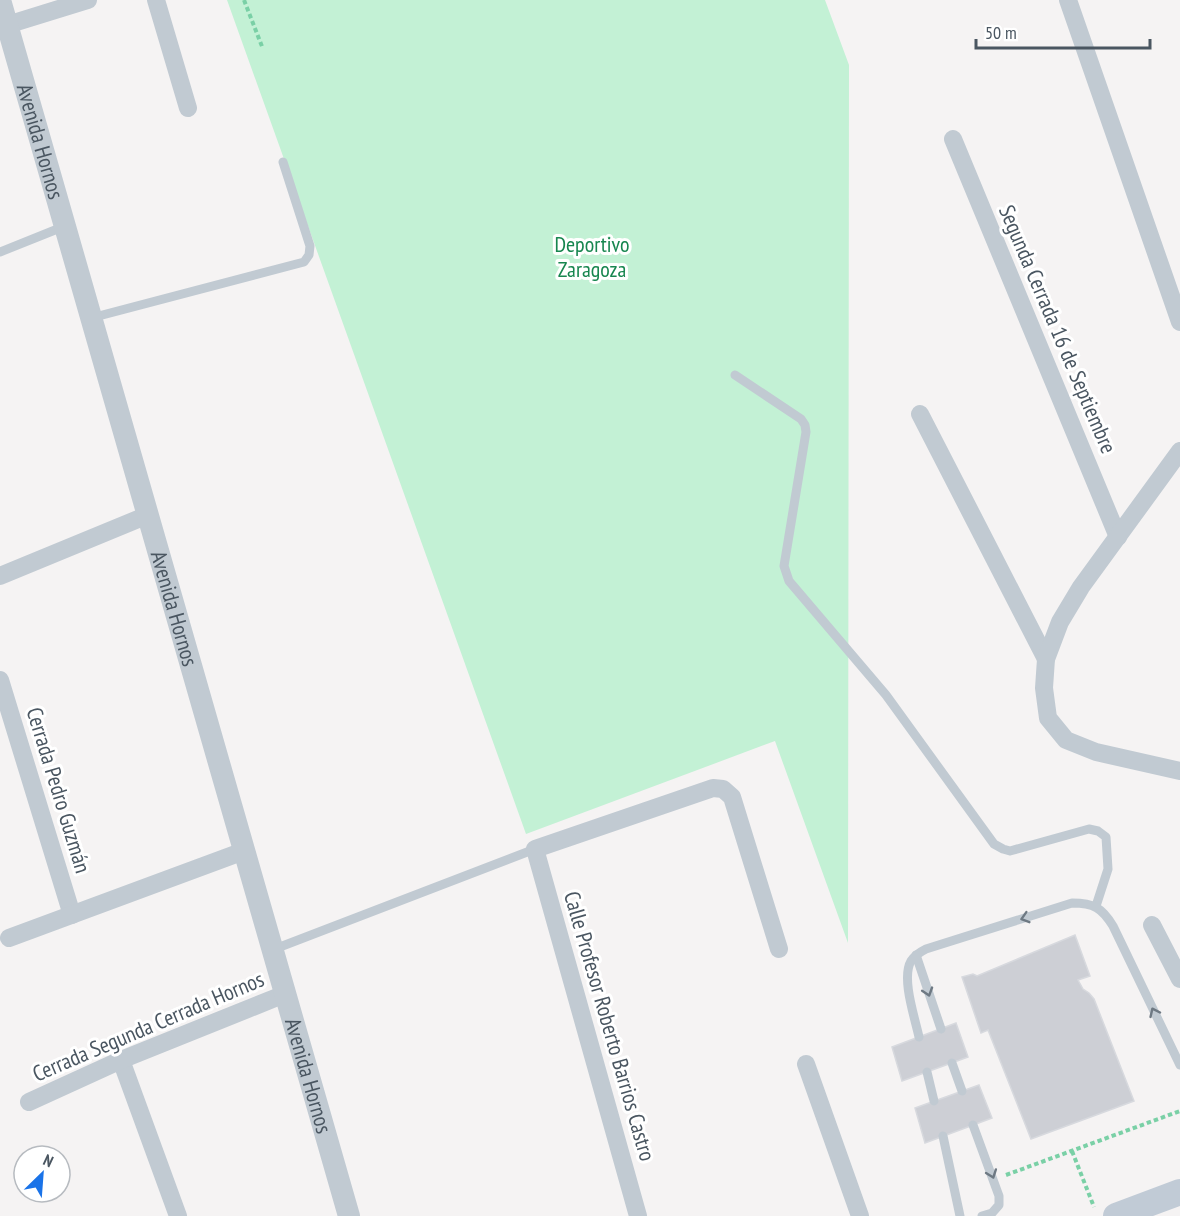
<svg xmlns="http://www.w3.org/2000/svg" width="1180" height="1216" viewBox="0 0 1180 1216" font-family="'PT Sans Narrow',sans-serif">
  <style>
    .green { fill: #c3f1d5 }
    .building { fill: #cdcfd5; stroke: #d7d9de; stroke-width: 1.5 }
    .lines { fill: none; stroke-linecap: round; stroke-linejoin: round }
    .path { stroke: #7ad0a6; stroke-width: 4; stroke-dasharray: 4.5 3; stroke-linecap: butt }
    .service { stroke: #c1cad2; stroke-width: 9 }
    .minor { stroke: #c1cad2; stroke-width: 18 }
    .tertiary { stroke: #c1cad2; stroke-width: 22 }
    .secondary { stroke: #c1cbd6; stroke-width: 26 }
    .oneway { stroke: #6e7983 }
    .labels { text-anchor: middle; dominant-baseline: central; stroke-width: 6; stroke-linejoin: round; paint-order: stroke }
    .street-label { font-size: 22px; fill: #4a5661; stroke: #fff }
    .park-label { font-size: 22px; fill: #17864f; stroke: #fff }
  </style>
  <rect width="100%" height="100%" fill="#f5f3f3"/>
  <path class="green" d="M227 0H825L849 65 848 943 775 741 526 834Z"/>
  <g class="building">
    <path d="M1075 935 1090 976 1078 980 1083 989 1089 993 1094 999 1134 1101 1031 1139 988 1030 981 1033 962 977 973 974 977 976Z"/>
    <path d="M956 1023 968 1057 902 1081 892 1047Z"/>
    <path d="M979 1085 992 1118 925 1143 915 1108Z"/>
  </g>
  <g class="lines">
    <g class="path">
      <path d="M244 0 263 49"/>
      <path d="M1072 1151 1094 1207"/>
      <path d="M1006 1175 1180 1111"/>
    </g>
    <g class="service">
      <path d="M0 252 65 226"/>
      <path d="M91 318 304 262 309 255 310 246 283 162"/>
      <path d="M735 375 801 419 805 425 806 432 784 566 789 581 886 695 994 844 1003 849 1010 851 1089 829 1098 831 1106 837 1108 869 1096 906"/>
      <path d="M272 950 535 849"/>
      <path d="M916 955 941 1029"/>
      <path d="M919 1037C915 1018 901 978 911 961 915 955 920 952 926 949L1072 903C1094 903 1102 908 1113 926L1180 1065"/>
      <path d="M952 1063 962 1091"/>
      <path d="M927 1072 934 1101"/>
      <path d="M973 1125 999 1196V1205L992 1213 982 1216"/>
      <path d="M943 1136 960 1216"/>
    </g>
    <g class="minor">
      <path d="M156 0 188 108"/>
      <path d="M1068 0 1180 322"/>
      <path d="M7 25 88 0"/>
      <path d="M953 139 1118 537"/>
      <path d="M920 414 1046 659"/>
      <path d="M1180 451 1081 587 1060 622 1046 659 1044 688 1048 718 1066 740 1096 752 1180 771"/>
      <path d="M0 576 148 515"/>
      <path d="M0 680 72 915"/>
      <path d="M1152 925 1180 979"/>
      <path d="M9 938 244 851"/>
      <path d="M121 1060 178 1216"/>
      <path d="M806 1064 860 1216"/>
      <path d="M29 1102 121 1060 285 994"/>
      <path d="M638 1216 535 849 713 788 723 789 732 797 779 949"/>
    </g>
    <path class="tertiary" id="s1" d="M0 0 349 1216"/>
    <path class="secondary" d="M1116 1216 1180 1192"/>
  </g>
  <defs><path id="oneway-chevron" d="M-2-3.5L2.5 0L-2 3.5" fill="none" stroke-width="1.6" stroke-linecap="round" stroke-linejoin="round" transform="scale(1.5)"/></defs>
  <g class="oneway">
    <use href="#oneway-chevron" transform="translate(1025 918) rotate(163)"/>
    <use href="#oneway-chevron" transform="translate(928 992) rotate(72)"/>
    <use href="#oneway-chevron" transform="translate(1154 1012) rotate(-115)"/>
    <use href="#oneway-chevron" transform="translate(992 1174) rotate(70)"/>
  </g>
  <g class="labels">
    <g class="street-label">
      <text stroke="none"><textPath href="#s1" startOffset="147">Avenida Hornos</textPath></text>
      <text transform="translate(1058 329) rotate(67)">Segunda Cerrada 16 de Septiembre</text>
      <text stroke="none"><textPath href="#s1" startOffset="633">Avenida Hornos</textPath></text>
      <text transform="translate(59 790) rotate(73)">Cerrada Pedro Guzmán</text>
      <text transform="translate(148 1026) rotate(-23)">Cerrada Segunda Cerrada Hornos</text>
      <text transform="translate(610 1026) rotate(74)">Calle Profesor Roberto Barrios Castro</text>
      <text stroke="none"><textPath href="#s1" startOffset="1119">Avenida Hornos</textPath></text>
    </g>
    <g class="park-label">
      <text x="592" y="244">Deportivo<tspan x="592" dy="25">Zaragoza</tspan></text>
    </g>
  </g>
  <g transform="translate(42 1174) rotate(25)"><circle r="28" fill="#ffffff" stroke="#b7bbc0" stroke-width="1.5"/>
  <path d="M0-4.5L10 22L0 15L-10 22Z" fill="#1a73e8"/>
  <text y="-9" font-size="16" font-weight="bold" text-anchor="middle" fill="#4a5661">N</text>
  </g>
  <path d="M976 39v9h174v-9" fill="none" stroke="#4a5661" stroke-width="3"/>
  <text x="985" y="39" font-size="18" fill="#4a5661" stroke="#ffffff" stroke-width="4.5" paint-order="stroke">50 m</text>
</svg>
